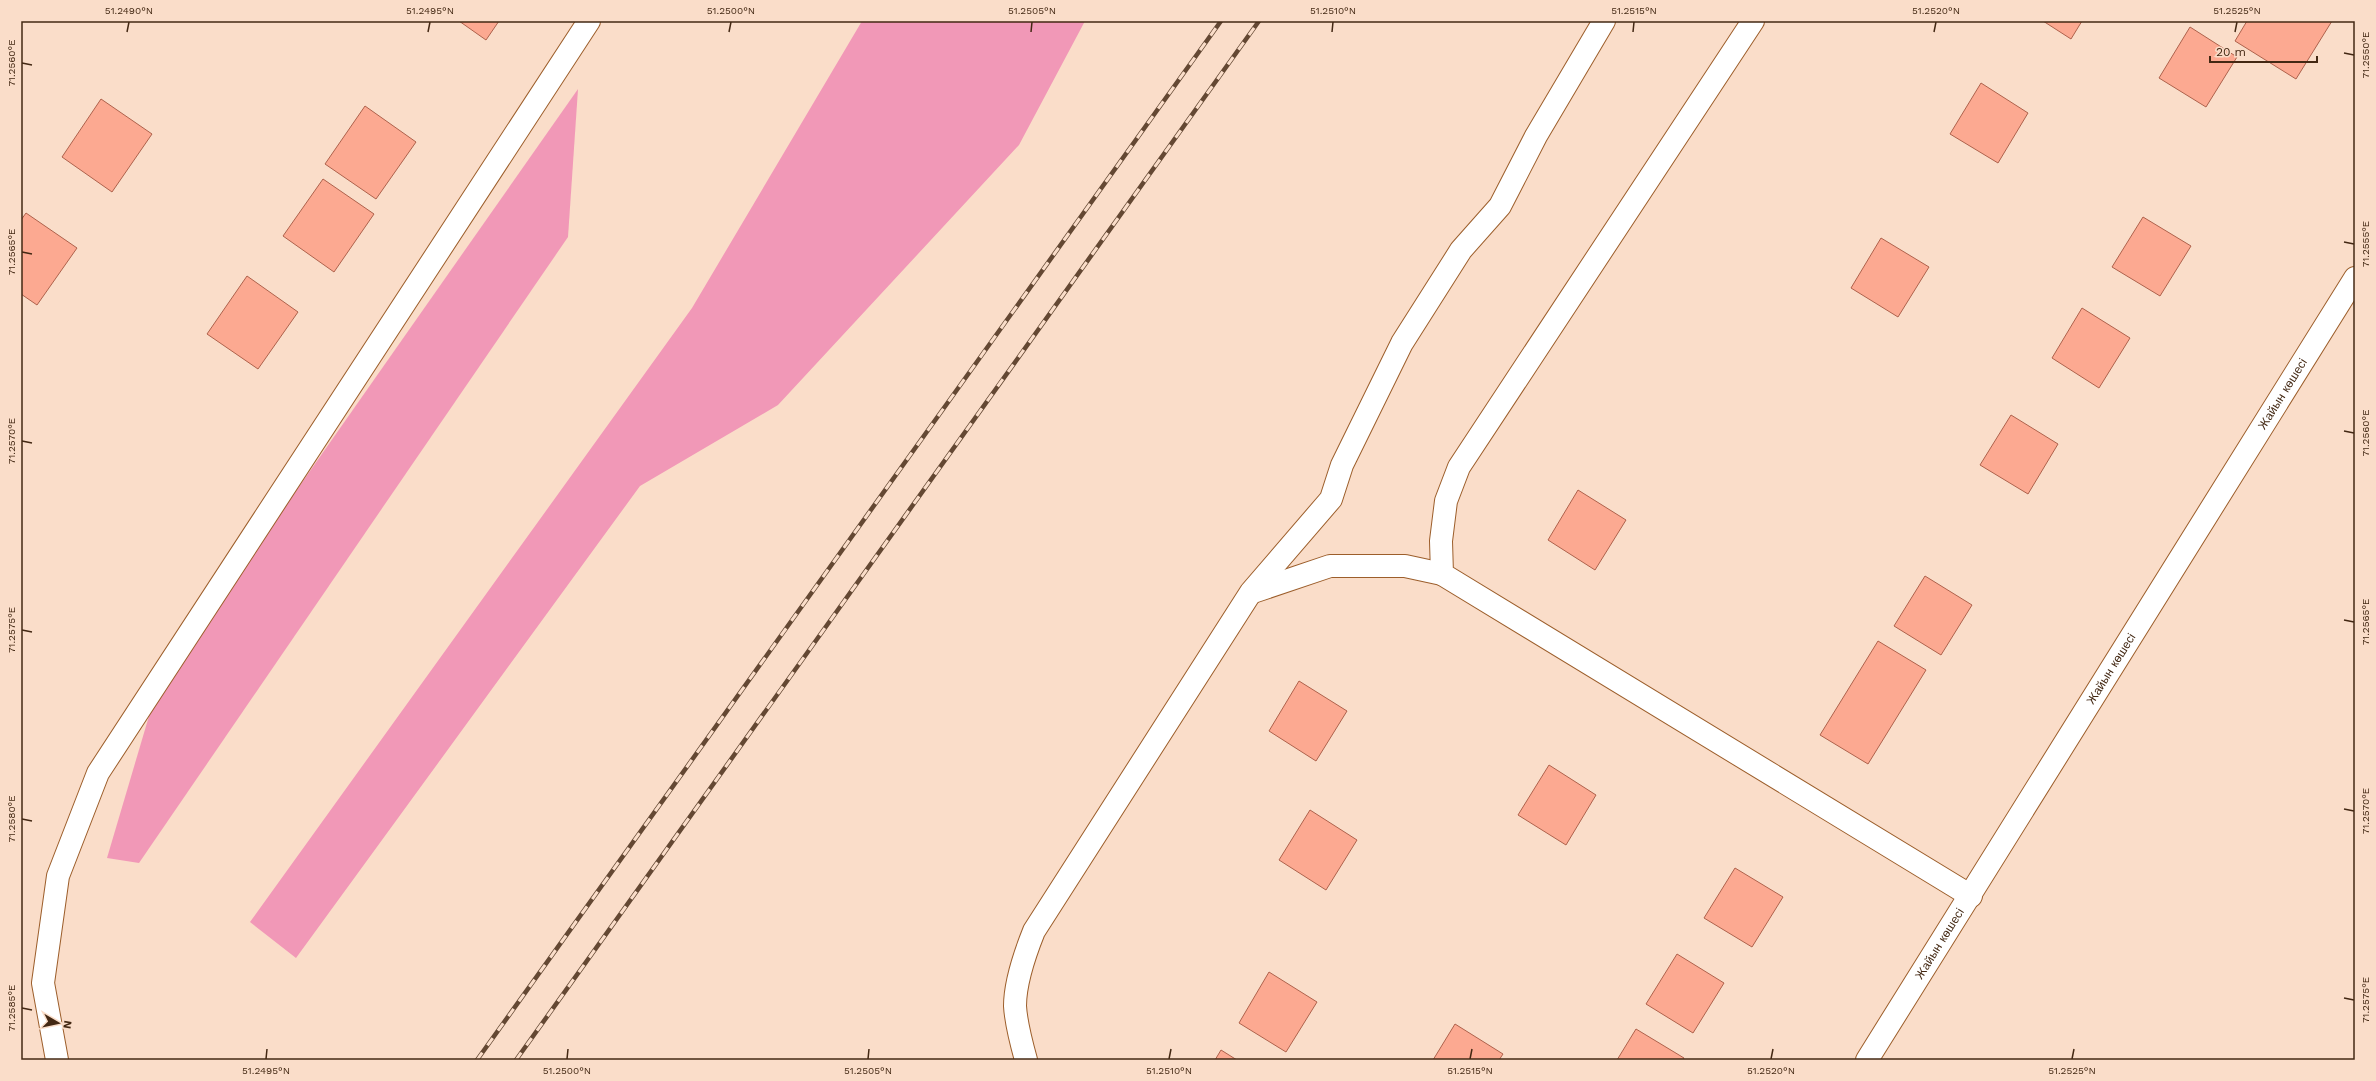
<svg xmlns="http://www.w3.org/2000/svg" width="2376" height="1081" viewBox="0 0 2376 1081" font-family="'Work Sans',sans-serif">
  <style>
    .green { fill: #f198b7 }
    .building { fill: #fca991; stroke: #ae624c }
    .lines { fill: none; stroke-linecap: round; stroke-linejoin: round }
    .minor-casing { stroke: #9c5e2b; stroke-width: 24 }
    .minor { stroke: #fff; stroke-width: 22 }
    .rail-casing { stroke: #644833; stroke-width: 4.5 }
    .rail { stroke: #faddc9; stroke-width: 3; stroke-dasharray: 9; stroke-linecap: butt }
    .ticks { fill: none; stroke: #432813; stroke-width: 1.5 }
    .labels { text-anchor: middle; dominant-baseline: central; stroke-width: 4; stroke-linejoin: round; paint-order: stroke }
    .street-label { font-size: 12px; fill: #432813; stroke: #faddc9 }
    .neatline { fill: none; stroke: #432813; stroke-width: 1.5 }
    .ticks-label { font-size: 10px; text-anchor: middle; fill: #432813 }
  </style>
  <rect width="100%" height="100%" fill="#faddc9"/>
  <g class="green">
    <path d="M862 21H1085L1019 145 778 405 640 486 296 958 250 922 692 308Z"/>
    <path d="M578 89 568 237 139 863 107 858 157 689Z"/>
  </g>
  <g class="building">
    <path d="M459 21H499L486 40Z"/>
    <path d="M2043 21H2082L2071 39Z"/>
    <path d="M2247 21H2332L2296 79 2235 41Z"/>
    <path d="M2190 27 2237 57 2206 107 2159 78Z"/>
    <path d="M1981 83 2028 113 1998 163 1950 134Z"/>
    <path d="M101 99 152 134 112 192 62 157Z"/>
    <path d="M365 106 416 142 376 199 325 164Z"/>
    <path d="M323 179 374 214 334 272 283 236Z"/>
    <path d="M26 213 77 248 37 305 21 294V220Z"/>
    <path d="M2143 217 2191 246 2160 296 2112 267Z"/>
    <path d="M1881 238 1929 267 1898 317 1851 288Z"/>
    <path d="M247 276 298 312 258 369 207 334Z"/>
    <path d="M2082 308 2130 338 2099 388 2052 358Z"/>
    <path d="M2011 415 2058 444 2028 494 1980 465Z"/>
    <path d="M1578 490 1626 520 1595 570 1548 540Z"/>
    <path d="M1925 576 1972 605 1941 655 1894 626Z"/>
    <path d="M1878 641 1926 670 1868 764 1820 735Z"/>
    <path d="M1299 681 1347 711 1316 761 1269 731Z"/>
    <path d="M1549 765 1596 795 1566 845 1518 815Z"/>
    <path d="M1310 810 1357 840 1326 890 1279 860Z"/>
    <path d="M1735 868 1783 897 1752 947 1704 918Z"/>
    <path d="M1677 954 1724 983 1693 1033 1646 1004Z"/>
    <path d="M1269 972 1317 1002 1286 1052 1239 1023Z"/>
    <path d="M1455 1024 1503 1054 1499 1060H1433Z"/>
    <path d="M1636 1029 1684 1058 1683 1060H1617Z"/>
    <path d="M1221 1050 1237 1060H1215Z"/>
  </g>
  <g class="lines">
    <g class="minor-casing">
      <g id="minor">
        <path d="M1753 21 1459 467 1446 501 1441 541 1442 574 1971 896"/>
        <path d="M1253 592 1330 566H1405L1442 574"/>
        <path d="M57 1060 43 983 58 876 98 773 589 21"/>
        <path d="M1026 1060C1021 1042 1016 1024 1015 1006 1015 983 1026 951 1034 931L1251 592 1331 499 1342 465 1402 343 1461 250 1500 206 1536 136 1604 21"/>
        <path id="s1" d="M1867 1060 2355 278"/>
      </g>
    </g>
    <use href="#minor" class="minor"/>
    <g class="rail-casing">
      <g id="rail">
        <path d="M477 1060 1221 21"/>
        <path d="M516 1060 1259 21"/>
      </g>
    </g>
    <use href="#rail" class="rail"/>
  </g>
  <path class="ticks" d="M127 32 129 22M428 32 430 22M729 32 731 22M1031 32 1032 22M1332 32 1333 22M1633 32 1634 22M1934 32 1936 22M2235 32 2237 22M2344 53 2354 55M22 63 32 65M2344 242 2354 244M22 252 32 254M2344 431 2354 433M22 441 32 443M2344 620 2354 622M22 630 32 632M2344 809 2354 811M22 819 32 821M2344 998 2354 1000M22 1008 32 1010M266 1059 267 1049M567 1059 568 1049M868 1059 869 1049M1169 1059 1171 1049M1470 1059 1472 1049M1771 1059 1773 1049M2072 1059 2074 1049"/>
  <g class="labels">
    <g class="street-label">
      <text stroke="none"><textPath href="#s1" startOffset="785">Жайын көшесі</textPath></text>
      <text stroke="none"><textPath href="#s1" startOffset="461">Жайын көшесі</textPath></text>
      <text stroke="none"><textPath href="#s1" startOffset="137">Жайын көшесі</textPath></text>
    </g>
  </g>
  <rect width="2376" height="1081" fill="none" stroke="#faddc9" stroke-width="44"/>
  <g transform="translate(58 1023) rotate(99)" stroke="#faddc9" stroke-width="3" paint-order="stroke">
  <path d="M0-3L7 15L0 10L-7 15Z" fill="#432813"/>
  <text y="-6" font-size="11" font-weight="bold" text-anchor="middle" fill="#432813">N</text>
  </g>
  <path d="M2210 56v6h107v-6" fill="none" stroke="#432813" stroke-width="2"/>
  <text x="2216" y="56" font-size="12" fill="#432813" stroke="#faddc9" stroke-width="3" paint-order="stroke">20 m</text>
  <rect x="22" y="22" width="2332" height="1037" class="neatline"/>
  <g class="ticks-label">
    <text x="129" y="14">51.2490°N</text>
    <text x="430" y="14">51.2495°N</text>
    <text x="731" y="14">51.2500°N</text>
    <text x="1032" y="14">51.2505°N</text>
    <text x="1333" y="14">51.2510°N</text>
    <text x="1634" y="14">51.2515°N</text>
    <text x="1936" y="14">51.2520°N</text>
    <text x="2237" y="14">51.2525°N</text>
    <text transform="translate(2365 55) rotate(-90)" y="4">71.2550°E</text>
    <text transform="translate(11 63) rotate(-90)" y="4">71.2560°E</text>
    <text transform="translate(2365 244) rotate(-90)" y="4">71.2555°E</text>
    <text transform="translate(11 252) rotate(-90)" y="4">71.2565°E</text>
    <text transform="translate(2365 433) rotate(-90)" y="4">71.2560°E</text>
    <text transform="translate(11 441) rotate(-90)" y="4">71.2570°E</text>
    <text transform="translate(2365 622) rotate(-90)" y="4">71.2565°E</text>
    <text transform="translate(11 630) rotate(-90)" y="4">71.2575°E</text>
    <text transform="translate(2365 811) rotate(-90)" y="4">71.2570°E</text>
    <text transform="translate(11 819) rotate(-90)" y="4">71.2580°E</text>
    <text transform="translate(2365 1000) rotate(-90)" y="4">71.2575°E</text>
    <text transform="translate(11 1008) rotate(-90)" y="4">71.2585°E</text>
    <text x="266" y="1074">51.2495°N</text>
    <text x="567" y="1074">51.2500°N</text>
    <text x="868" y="1074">51.2505°N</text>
    <text x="1169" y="1074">51.2510°N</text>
    <text x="1470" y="1074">51.2515°N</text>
    <text x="1771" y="1074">51.2520°N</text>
    <text x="2072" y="1074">51.2525°N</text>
  </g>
</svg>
